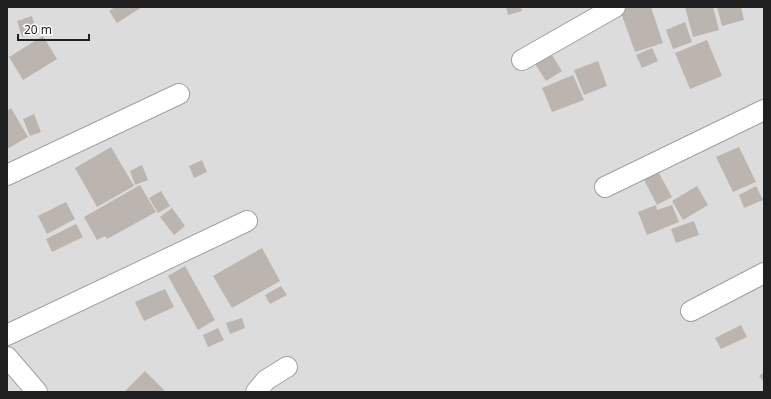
<svg xmlns="http://www.w3.org/2000/svg" width="771" height="399" viewBox="0 0 771 399" font-family="'Noto Sans',sans-serif">
  <style>
    .residential { fill: #dddcdc }
    .building { fill: #bcb4af }
    .lines { fill: none; stroke-linecap: round; stroke-linejoin: round }
    .minor-casing { stroke: #a0a0a0; stroke-width: 22 }
    .minor { stroke: #fff; stroke-width: 20 }
  </style>
  <rect width="100%" height="100%" fill="#efebe6"/>
  <rect class="residential" x="7" y="7" width="757" height="385"/>
  <g class="building">
    <path d="M115 7H142L117 23 109 11Z"/>
    <path d="M506 7H521L522 11 508 15Z"/>
    <path d="M619 7H651L663 43 635 52Z"/>
    <path d="M685 7H713L719 30 693 37Z"/>
    <path d="M717 7H741L744 20 722 26Z"/>
    <path d="M32 16 37 33 22 37 17 21Z"/>
    <path d="M685 22 692 42 673 49 666 30Z"/>
    <path d="M43 36 57 59 23 80 9 57Z"/>
    <path d="M707 40 722 76 690 89 675 53Z"/>
    <path d="M652 48 658 61 642 68 636 55Z"/>
    <path d="M548 49 562 71 546 81 532 59Z"/>
    <path d="M598 61 607 86 584 95 574 70Z"/>
    <path d="M573 75 584 100 552 112 542 88Z"/>
    <path d="M11 108 28 137 7 149V111Z"/>
    <path d="M34 114 41 132 30 136 23 119Z"/>
    <path d="M111 147 134 186 97 207 75 168Z"/>
    <path d="M739 147 756 182 733 192 716 157Z"/>
    <path d="M202 160 207 172 194 178 189 166Z"/>
    <path d="M654 164 672 197 657 205 640 172Z"/>
    <path d="M142 165 148 180 135 185 130 171Z"/>
    <path d="M140 185 156 212 107 239 105 236 97 240 84 217Z"/>
    <path d="M697 186 708 205 683 220 672 201Z"/>
    <path d="M756 186 763 200 744 208 739 195Z"/>
    <path d="M161 191 170 206 158 213 149 198Z"/>
    <path d="M66 202 75 219 47 234 38 216Z"/>
    <path d="M656 205 657 210 672 205 679 222 647 235 638 212Z"/>
    <path d="M172 208 185 226 174 235 160 217Z"/>
    <path d="M694 221 699 235 676 243 671 229Z"/>
    <path d="M76 224 83 237 52 252 46 239Z"/>
    <path d="M262 248 280 281 232 308 213 276Z"/>
    <path d="M185 266 215 320 198 330 168 276Z"/>
    <path d="M281 286 287 295 270 304 265 295Z"/>
    <path d="M165 289 174 307 144 321 135 302Z"/>
    <path d="M242 318 245 328 230 334 226 323Z"/>
    <path d="M741 325 747 337 721 349 715 338Z"/>
    <path d="M218 328 224 340 208 347 203 335Z"/>
    <path d="M145 371 166 392H124Z"/>
    <path d="M764 372V382L759 376Z"/>
  </g>
  <g class="lines">
    <g class="minor-casing">
      <g id="minor">
        <path d="M522 60 615 7"/>
        <path d="M7 175 179 94"/>
        <path d="M605 187 764 110"/>
        <path d="M691 311 764 273"/>
        <path d="M7 335 247 221"/>
        <path d="M7 357 37 392"/>
        <path d="M256 392 266 380 287 367"/>
      </g>
    </g>
    <use href="#minor" class="minor"/>
  </g>
  <rect width="771" height="399" fill="none" stroke="#1f1f1f" stroke-width="16"/>
  <path d="M18 34v6h71v-6" fill="none" stroke="#1f1f1f" stroke-width="2"/>
  <text x="24" y="34" font-size="12" fill="#1f1f1f" stroke="#ffffff" stroke-width="3" paint-order="stroke">20 m</text>
</svg>
